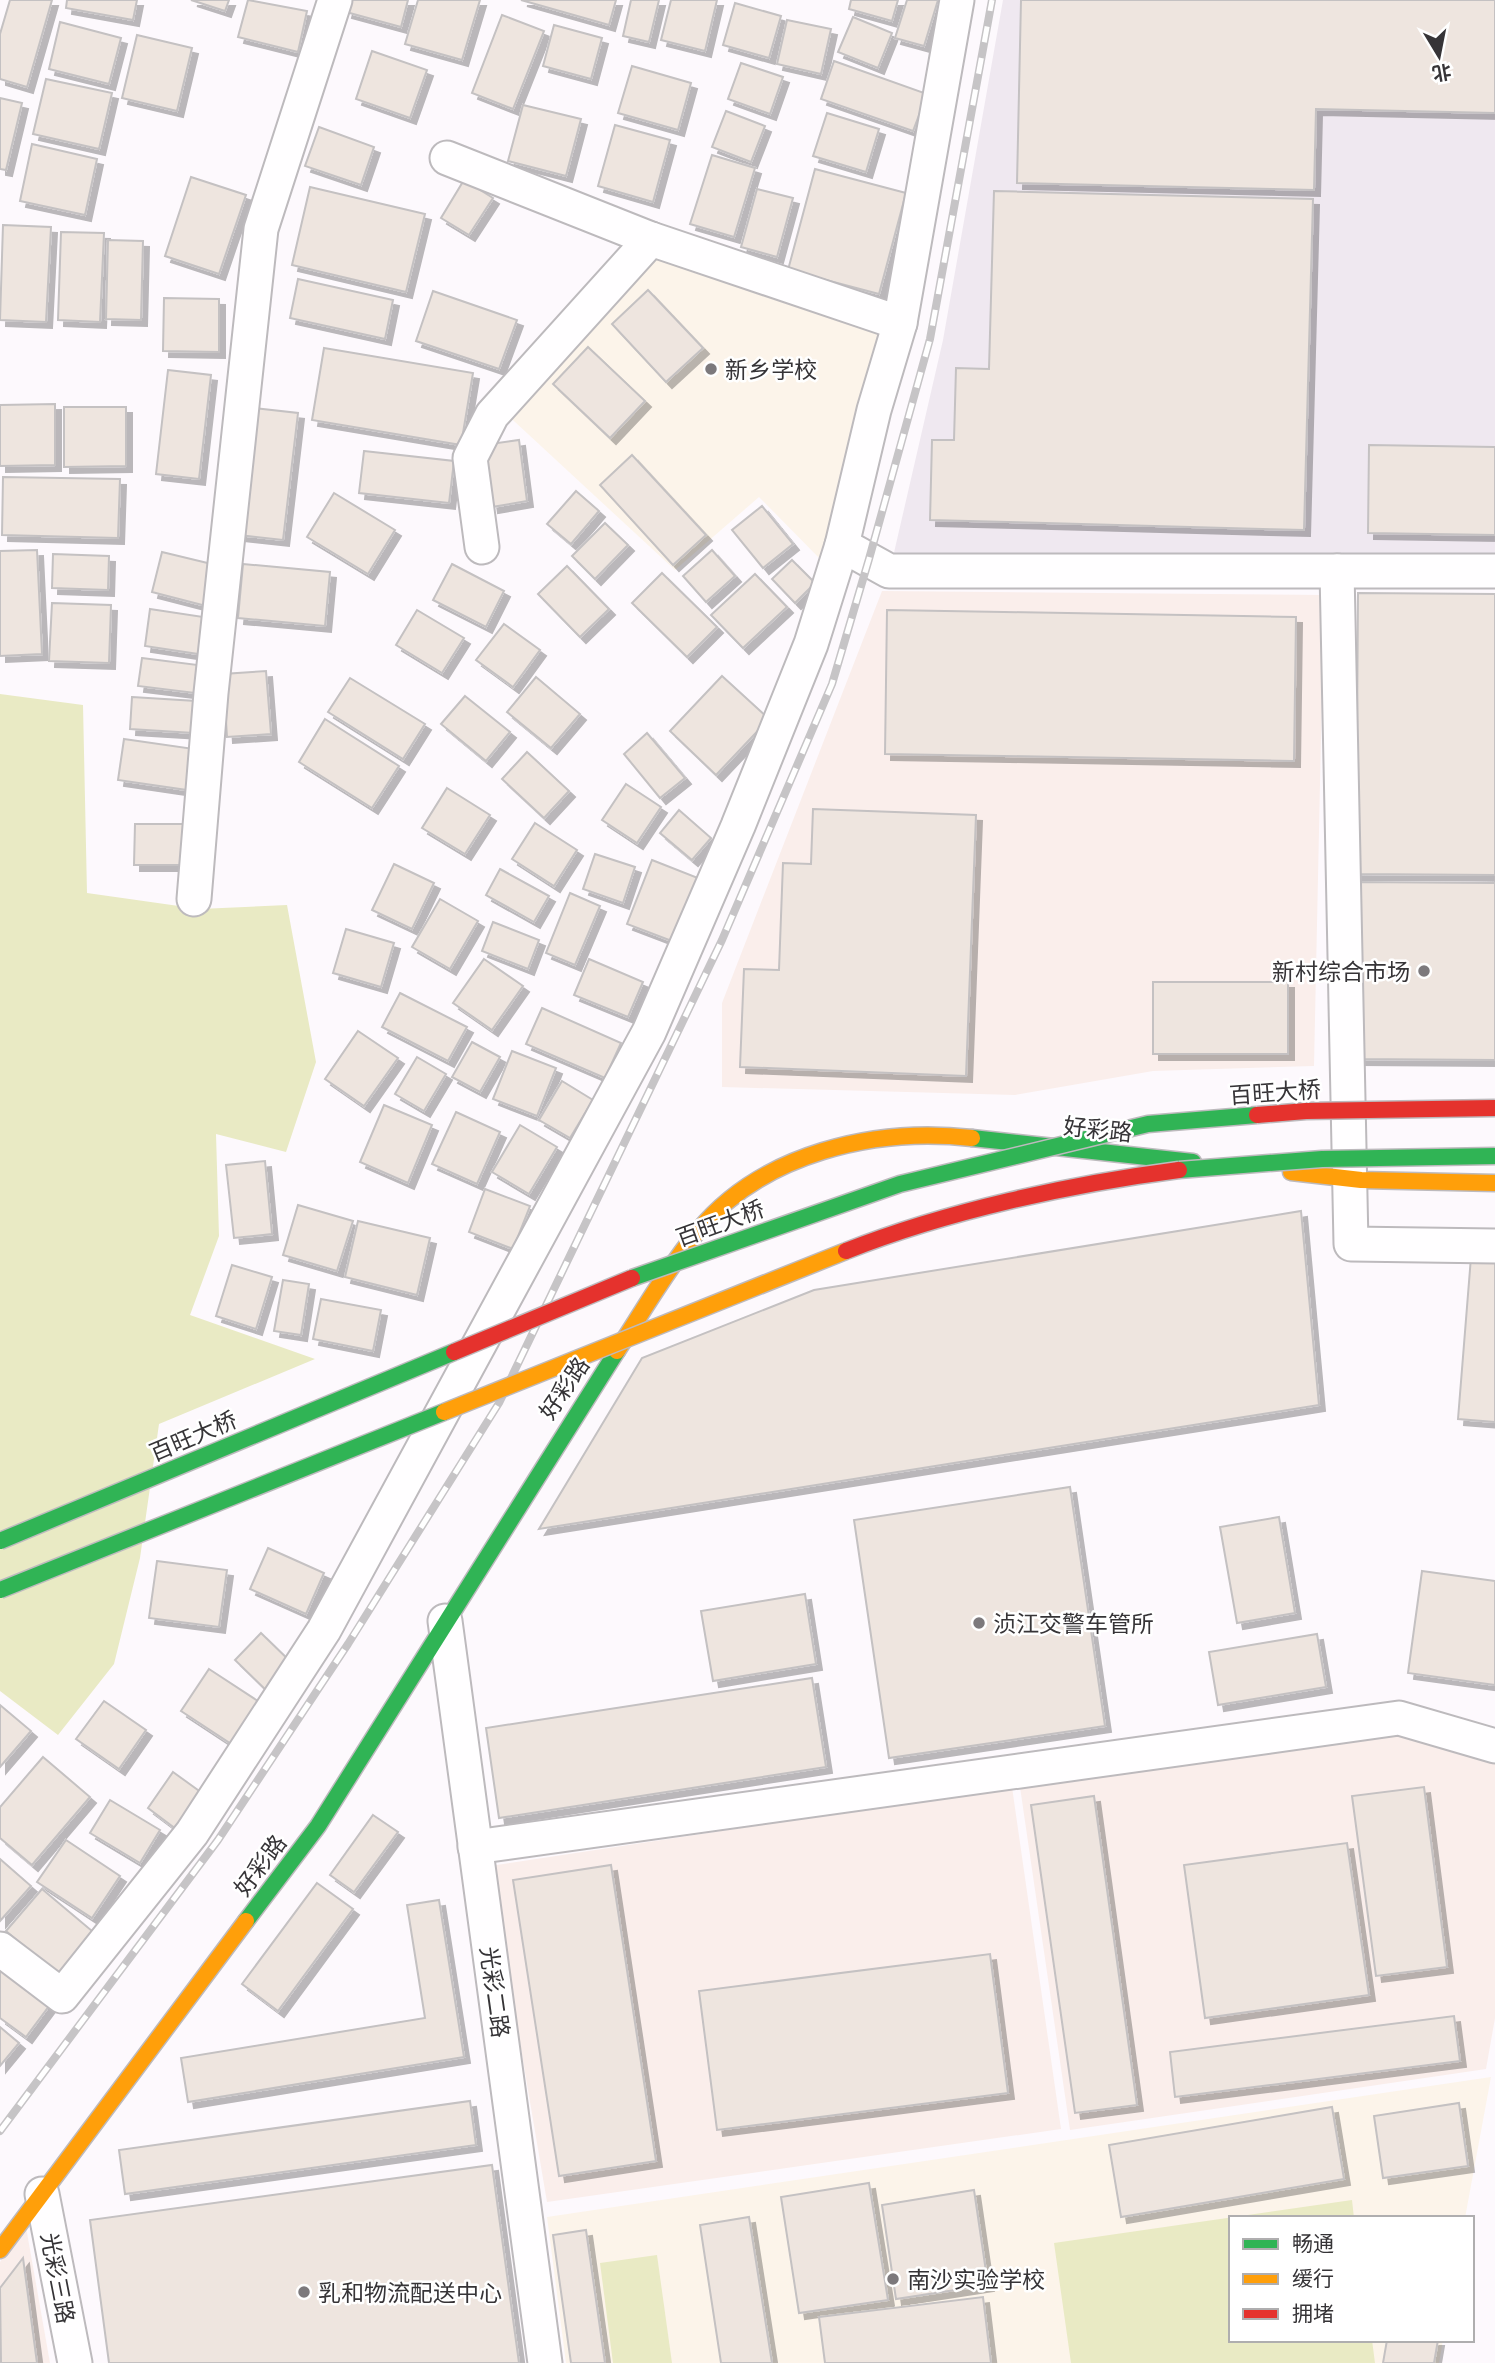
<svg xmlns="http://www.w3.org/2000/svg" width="1495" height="2363" viewBox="0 0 1495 2363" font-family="'PT Serif','Noto Sans SC',serif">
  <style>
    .built { fill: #efe8f0 }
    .industrial { fill: #faeeeb }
    .education { fill: #fcf4ea }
    .green { fill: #e9eac4 }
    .building { fill: #eee5df; stroke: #c4c1c2; stroke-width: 2; filter: url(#shadow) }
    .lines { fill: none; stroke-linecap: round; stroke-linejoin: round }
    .street-casing { stroke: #bdbabd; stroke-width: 37 }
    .fast-casing { stroke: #bdbabd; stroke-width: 19 }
    .slow-casing { stroke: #bdbabd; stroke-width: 19 }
    .street { stroke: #fffeff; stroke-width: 33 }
    .fast { stroke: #30b455; stroke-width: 16 }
    .slow { stroke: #ff9f0a; stroke-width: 16 }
    .rail-casing { stroke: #c6c4c6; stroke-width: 8 }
    .rail { stroke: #fff; stroke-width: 5; stroke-dasharray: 16; stroke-linecap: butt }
    .fast-bridge-casing { stroke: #bdbabd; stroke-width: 19; stroke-linecap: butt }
    .slow-bridge-casing { stroke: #bdbabd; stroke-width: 19; stroke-linecap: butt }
    .jam-bridge-casing { stroke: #bdbabd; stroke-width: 19; stroke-linecap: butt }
    .fast-bridge { stroke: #30b455; stroke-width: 16 }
    .slow-bridge { stroke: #ff9f0a; stroke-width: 16 }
    .jam-bridge { stroke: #e5322d; stroke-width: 16 }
    .poi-dot { fill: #7c797c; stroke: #fff; stroke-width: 2.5 }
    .labels { text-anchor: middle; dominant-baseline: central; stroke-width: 5; stroke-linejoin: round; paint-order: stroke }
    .poi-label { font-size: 23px; fill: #363437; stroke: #fff; text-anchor: start }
    .street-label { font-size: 23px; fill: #363437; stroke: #fff }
  </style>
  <defs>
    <filter id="shadow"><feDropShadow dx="6" dy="6" stdDeviation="0" flood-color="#0004"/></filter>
  </defs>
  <rect width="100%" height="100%" fill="#fdf9fd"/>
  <path class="built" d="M1003 0H1495V559L893 557 943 340Z"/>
  <g class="industrial">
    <path d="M882 591 1324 595 1314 1066 1153 1071 1015 1095 722 1087V1003Z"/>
    <path d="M1399 1730 1495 1760V2018L1486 2069 1070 2130 1020 1787Z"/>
    <path d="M1012 1787 1061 2129 547 2202 490 1866Z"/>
    <path d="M26 2227 50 2363H0V2262Z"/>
  </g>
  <g class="education">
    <path d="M653 245 894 327 829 568 759 497 675 570 503 411Z"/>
    <path d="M1491 2077 1465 2218H1231V2340H1443L1439 2363H566L547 2217Z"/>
  </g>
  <g class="green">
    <path d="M0 694 83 705 87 893 200 909 287 905 316 1062 286 1152 216 1134 219 1236 190 1315 315 1359 159 1424 140 1558 114 1664 58 1735 0 1691Z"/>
    <path d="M1352 2200 1354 2218H1231V2340H1372L1375 2363H1071L1054 2243Z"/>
    <path d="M657 2255 672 2363H613L600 2263Z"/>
  </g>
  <g class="building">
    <path d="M10 0H52L27 87 0 79V34Z"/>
    <path d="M67 0H137L133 20 66 8Z"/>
    <path d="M191 0H229L225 11Z"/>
    <path d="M248 0 307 11 298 52 238 37Z"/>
    <path d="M349 0H408L401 27 346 12Z"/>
    <path d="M418 0H480L462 60 405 44Z"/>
    <path d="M521 0H616L609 25Z"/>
    <path d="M631 0H659L649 42 623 36Z"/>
    <path d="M671 0H717L705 51 661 40Z"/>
    <path d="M851 0H898L892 21 849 9Z"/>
    <path d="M907 0H938L924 46 895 38Z"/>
    <path d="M1021 0H1495V113L1316 109 1314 190 1017 183Z"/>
    <path d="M735 3 781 16 769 58 723 45Z"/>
    <path d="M502 15 544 31 513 109 472 93Z"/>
    <path d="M853 17 892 33 878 68 838 52Z"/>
    <path d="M787 20 831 29 821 74 777 64Z"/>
    <path d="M60 22 121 38 109 84 49 69Z"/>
    <path d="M554 25 602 38 591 79 543 66Z"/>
    <path d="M137 35 192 48 177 111 122 98Z"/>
    <path d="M372 51 427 70 410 118 356 99Z"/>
    <path d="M834 61 927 94 913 131 821 99Z"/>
    <path d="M741 63 783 77 770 114 728 99Z"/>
    <path d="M632 66 691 83 678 130 618 113Z"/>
    <path d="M46 79 112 93 99 149 33 134Z"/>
    <path d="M0 98 22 103 6 170 0 169Z"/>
    <path d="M523 105 581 119 566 176 508 161Z"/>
    <path d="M726 111 765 126 751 162 712 147Z"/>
    <path d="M827 113 879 129 866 172 813 156Z"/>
    <path d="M615 125 670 140 653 202 598 186Z"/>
    <path d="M319 127 374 147 361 185 305 166Z"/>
    <path d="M32 144 97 159 85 215 20 201Z"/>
    <path d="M712 155 755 168 734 237 690 224Z"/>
    <path d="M815 169 906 193 879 294 788 270Z"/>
    <path d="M191 177 246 195 219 274 165 256Z"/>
    <path d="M464 180 493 198 469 235 441 218Z"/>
    <path d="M310 187 425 214 406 292 292 265Z"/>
    <path d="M757 189 793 198 777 257 741 247Z"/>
    <path d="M994 191 1313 199 1304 530 930 520 932 440H954L956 368 989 369Z"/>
    <path d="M3 225 51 227 46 322 0 320Z"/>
    <path d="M61 232 104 233 100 322 58 320Z"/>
    <path d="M108 240 143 241 141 320 106 319Z"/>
    <path d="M298 279 393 300 385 339 290 318Z"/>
    <path d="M648 290 703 348 666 382 612 324Z"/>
    <path d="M433 291 517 320 499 369 416 341Z"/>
    <path d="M164 298 219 299V352L163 351Z"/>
    <path d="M588 347 645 401 610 438 553 384Z"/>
    <path d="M324 348 473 373 461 445 312 420Z"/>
    <path d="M168 370 211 375 199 479 156 474Z"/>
    <path d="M55 404V465L0 466V405Z"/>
    <path d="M64 407H126V466L64 467Z"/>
    <path d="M254 408 298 413 283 540 239 535Z"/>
    <path d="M519 440 527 501 492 507 483 445Z"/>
    <path d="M1369 445 1495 447V535L1368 533Z"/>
    <path d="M364 451 454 461 449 503 359 493Z"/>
    <path d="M632 455 706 535 673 565 600 485Z"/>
    <path d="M3 477 120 479 118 538 2 535Z"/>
    <path d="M576 491 599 511 571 544 547 524Z"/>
    <path d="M334 493 395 530 368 574 307 537Z"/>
    <path d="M762 506 793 544 763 568 732 530Z"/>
    <path d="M605 523 628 545 595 579 572 556Z"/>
    <path d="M37 550 42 654 0 656V551Z"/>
    <path d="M712 550 735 576 706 602 683 576Z"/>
    <path d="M162 552 220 566 210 607 152 592Z"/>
    <path d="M53 554 109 556 108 590 52 588Z"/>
    <path d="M792 560 815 583 795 603 772 579Z"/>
    <path d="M243 564 330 572 325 626 238 618Z"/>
    <path d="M452 564 504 591 486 627 433 600Z"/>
    <path d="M567 566 609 609 580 637 538 594Z"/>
    <path d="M662 573 717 627 687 657 632 603Z"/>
    <path d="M755 574 787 607 743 648 711 615Z"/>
    <path d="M1358 593 1495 594V875L1356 874Z"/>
    <path d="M52 603 111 605 109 663 49 661Z"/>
    <path d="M150 609 210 618 205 655 145 646Z"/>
    <path d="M417 610 464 638 442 673 396 645Z"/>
    <path d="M887 610 1296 617 1294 761 885 754Z"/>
    <path d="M504 624 540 650 513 687 476 660Z"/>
    <path d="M142 658 198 665 195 693 138 686Z"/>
    <path d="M266 671 271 734 227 737 223 674Z"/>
    <path d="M722 676 769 719 716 775 670 731Z"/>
    <path d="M536 677 580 714 551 748 507 712Z"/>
    <path d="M350 678 425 724 403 759 328 712Z"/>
    <path d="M465 696 510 732 486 761 441 724Z"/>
    <path d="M132 697 196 701 194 733 130 729Z"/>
    <path d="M325 719 399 766 372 808 299 762Z"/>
    <path d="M647 733 685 778 660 798 624 754Z"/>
    <path d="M124 739 194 749 187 790 118 780Z"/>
    <path d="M527 752 569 791 544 818 502 779Z"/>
    <path d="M626 784 661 807 637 843 602 820Z"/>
    <path d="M447 788 490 815 465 854 422 828Z"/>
    <path d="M813 809 976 815 966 1076 740 1067 744 969 779 970 783 863 811 864Z"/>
    <path d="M679 810 711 838 692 860 660 833Z"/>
    <path d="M535 823 577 850 554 886 512 859Z"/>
    <path d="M135 824H183V865H134Z"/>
    <path d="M595 854 635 867 623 903 583 889Z"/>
    <path d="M652 860 703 880 677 943 627 924Z"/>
    <path d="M394 864 434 883 412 929 372 910Z"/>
    <path d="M500 869 549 896 534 922 486 895Z"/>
    <path d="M1354 882 1495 883V1060L1353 1059Z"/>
    <path d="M570 893 600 906 575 965 546 953Z"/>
    <path d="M440 899 478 921 450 969 412 947Z"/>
    <path d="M493 922 539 940 528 969 482 951Z"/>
    <path d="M346 929 394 943 381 987 333 973Z"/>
    <path d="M484 959 523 986 492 1030 453 1003Z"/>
    <path d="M589 959 643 982 628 1017 574 995Z"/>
    <rect x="1153" y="982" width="135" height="72"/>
    <path d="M400 993 467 1027 448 1061 382 1027Z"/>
    <path d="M542 1008 621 1043 605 1078 526 1044Z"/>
    <path d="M358 1031 398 1058 364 1106 325 1079Z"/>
    <path d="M472 1042 500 1057 480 1092 452 1077Z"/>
    <path d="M512 1051 556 1068 537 1116 493 1099Z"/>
    <path d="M417 1057 446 1074 424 1111 395 1094Z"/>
    <path d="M562 1081 593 1100 570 1138 539 1120Z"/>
    <path d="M384 1105 432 1125 408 1183 360 1162Z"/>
    <path d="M456 1112 500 1132 477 1184 432 1164Z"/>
    <path d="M520 1125 557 1147 529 1194 492 1172Z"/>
    <path d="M265 1161 272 1234 234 1238 226 1165Z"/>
    <path d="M485 1189 530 1206 513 1249 469 1232Z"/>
    <path d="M298 1205 353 1221 337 1271 283 1255Z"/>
    <path d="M1301 1211 1319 1405 539 1529 642 1358 814 1290Z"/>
    <path d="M358 1221 430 1238 417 1295 345 1277Z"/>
    <path d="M1471 1257 1495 1258V1422L1458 1419Z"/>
    <path d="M232 1265 272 1277 256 1329 216 1316Z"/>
    <path d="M283 1280 309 1284 301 1335 274 1331Z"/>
    <path d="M321 1299 381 1310 373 1351 313 1339Z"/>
    <path d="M1070 1487 1105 1726 889 1758 854 1520Z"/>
    <path d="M1279 1517 1295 1613 1237 1623 1220 1527Z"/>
    <path d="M268 1548 324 1573 306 1614 250 1589Z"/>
    <path d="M157 1561 227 1570 219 1627 149 1618Z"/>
    <path d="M1422 1571 1495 1581V1685L1408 1673Z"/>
    <path d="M805 1594 816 1664 713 1681 701 1611Z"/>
    <path d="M261 1633 296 1667 270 1694 235 1660Z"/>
    <path d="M1317 1634 1326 1687 1218 1705 1209 1652Z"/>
    <path d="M209 1669 267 1707 239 1749 181 1711Z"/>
    <path d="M812 1678 826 1767 499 1818 486 1728Z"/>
    <path d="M104 1701 146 1730 119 1769 76 1739Z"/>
    <path d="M0 1705 31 1731 0 1767Z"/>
    <path d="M43 1757 90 1797 32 1865 0 1838V1807Z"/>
    <path d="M173 1772 202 1793 176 1829 148 1808Z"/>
    <path d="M1424 1787 1447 1967 1376 1976 1352 1796Z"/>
    <path d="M1094 1796 1137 2105 1075 2113 1031 1805Z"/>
    <path d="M110 1800 160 1830 140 1863 90 1833Z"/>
    <path d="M373 1815 398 1832 354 1892 330 1875Z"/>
    <path d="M66 1840 120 1876 92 1918 37 1882Z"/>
    <path d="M1347 1843 1369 1995 1205 2018 1184 1865Z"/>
    <path d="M0 1859 31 1886 0 1921Z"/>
    <path d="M611 1865 656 2161 559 2176 513 1880Z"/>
    <path d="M317 1883 353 1909 278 2011 242 1984Z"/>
    <path d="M42 1889 98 1936 62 1978 6 1931Z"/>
    <path d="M439 1900 464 2057 188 2102 181 2058 425 2018 407 1905Z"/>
    <path d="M990 1954 1008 2093 717 2130 699 1991Z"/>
    <path d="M0 1965 55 1998 26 2037 0 2018Z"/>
    <path d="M1454 2016 1460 2061 1175 2097 1170 2052Z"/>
    <path d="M0 2027 19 2043 0 2066Z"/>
    <path d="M470 2101 476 2145 125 2194 119 2150Z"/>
    <path d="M1459 2103 1468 2166 1383 2178 1374 2116Z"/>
    <path d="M1332 2107 1344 2179 1121 2217 1109 2145Z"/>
    <path d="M492 2165 519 2363H109L90 2220Z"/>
    <path d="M869 2183 888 2300 799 2313 781 2197Z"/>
    <path d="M974 2190 988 2285 896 2299 882 2205Z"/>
    <path d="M749 2217 772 2363H721L700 2225Z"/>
    <path d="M586 2230 605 2363H571L553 2235Z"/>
    <path d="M23 2258 37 2363H1L0 2288Z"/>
    <path d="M983 2297 991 2363H825L819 2317Z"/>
    <path d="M1387 2340H1438L1434 2363H1383Z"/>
  </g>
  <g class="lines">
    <g class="street-casing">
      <g id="street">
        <path d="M957 0 900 323 874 410 842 545 889 571H1495"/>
        <path d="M447 158 651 239"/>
        <path d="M482 547 470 458 492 415 651 239 900 323"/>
        <path d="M1337 571 1351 1244 1495 1246"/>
        <path d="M194 899 211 693 261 229 335 0"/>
        <path d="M445 1621 545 2363"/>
        <path d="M475 1847 1399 1718 1495 1746"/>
        <path d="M0 1949 62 1996 192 1833 324 1630 649 1032 738 826 811 644 842 545"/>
        <path d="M42 2194 75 2363"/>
      </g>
    </g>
    <g class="fast-casing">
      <g id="fast">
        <path d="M972 1138 1193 1162"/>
        <path d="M246 1921 318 1826 617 1351"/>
      </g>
    </g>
    <g class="slow-casing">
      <g id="slow">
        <path d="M1291 1172 1361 1180 1495 1183"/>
        <path d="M617 1351C643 1311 668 1268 698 1231 762 1153 875 1127 972 1138"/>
        <path d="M0 2250 246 1921"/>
      </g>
    </g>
    <use href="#street" class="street"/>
    <use href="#fast" class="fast"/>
    <use href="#slow" class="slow"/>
    <g class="rail-casing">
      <path id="rail" d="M0 2131 218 1840 348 1644 499 1403 722 940 832 684 869 559 930 339 992 0"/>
    </g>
    <use href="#rail" class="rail"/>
    <g class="fast-bridge-casing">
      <g id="fast-bridge">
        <path d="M1179 1170 1322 1159 1495 1156"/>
        <path d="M632 1278 900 1184 1148 1124 1257 1115"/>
        <path d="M0 1541 454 1352"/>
        <path d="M0 1590 444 1412"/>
      </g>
    </g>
    <g class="slow-bridge-casing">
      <path id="slow-bridge" d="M444 1412 846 1251"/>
    </g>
    <g class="jam-bridge-casing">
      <g id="jam-bridge">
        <path d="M1257 1115 1306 1111 1495 1108"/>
        <path d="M846 1251C947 1211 1071 1184 1179 1170"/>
        <path d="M454 1352 632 1278"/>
      </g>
    </g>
    <use href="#fast-bridge" class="fast-bridge"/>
    <use href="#slow-bridge" class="slow-bridge"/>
    <use href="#jam-bridge" class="jam-bridge"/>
  </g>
  <g class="poi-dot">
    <circle cx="711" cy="369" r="7"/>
    <circle cx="1424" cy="971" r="7"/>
    <circle cx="979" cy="1623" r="7"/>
    <circle cx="893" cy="2279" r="7"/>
    <circle cx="304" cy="2292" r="7"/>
  </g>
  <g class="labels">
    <g class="poi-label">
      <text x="725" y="369">新乡学校</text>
      <text x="1410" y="971" text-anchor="end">新村综合市场</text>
      <text x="993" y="1623">浈江交警车管所</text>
      <text x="907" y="2279">南沙实验学校</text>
      <text x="318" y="2292">乳和物流配送中心</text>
    </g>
    <g class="street-label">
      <text transform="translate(1275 1092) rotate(-4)">百旺大桥</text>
      <text transform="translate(1098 1129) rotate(6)">好彩路</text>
      <text transform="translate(720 1223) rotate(-20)">百旺大桥</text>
      <text transform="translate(564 1388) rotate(-56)">好彩路</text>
      <text transform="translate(193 1436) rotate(-23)">百旺大桥</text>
      <text transform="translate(260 1865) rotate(-53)">好彩路</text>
      <text transform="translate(495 1992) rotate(82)">光彩二路</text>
      <text transform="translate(58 2278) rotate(79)">光彩三路</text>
    </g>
  </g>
  <rect x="1229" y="2216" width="245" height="126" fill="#ffffff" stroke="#afaeaf" stroke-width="2"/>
  <rect x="1243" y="2239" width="35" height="10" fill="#30b455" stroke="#afaeaf" stroke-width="2"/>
  <text x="1292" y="2251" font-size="21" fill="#363437">畅通</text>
  <rect x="1243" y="2274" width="35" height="10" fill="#ff9f0a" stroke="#afaeaf" stroke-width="2"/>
  <text x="1292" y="2286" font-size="21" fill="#363437">缓行</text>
  <rect x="1243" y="2309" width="35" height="10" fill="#e5322d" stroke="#afaeaf" stroke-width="2"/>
  <text x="1292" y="2321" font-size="21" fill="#363437">拥堵</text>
  <g transform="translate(1439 56) rotate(170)" stroke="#ffffff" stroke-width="5" paint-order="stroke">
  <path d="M0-5L12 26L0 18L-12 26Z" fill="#363437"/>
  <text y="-10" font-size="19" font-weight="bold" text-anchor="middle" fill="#363437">北</text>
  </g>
</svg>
